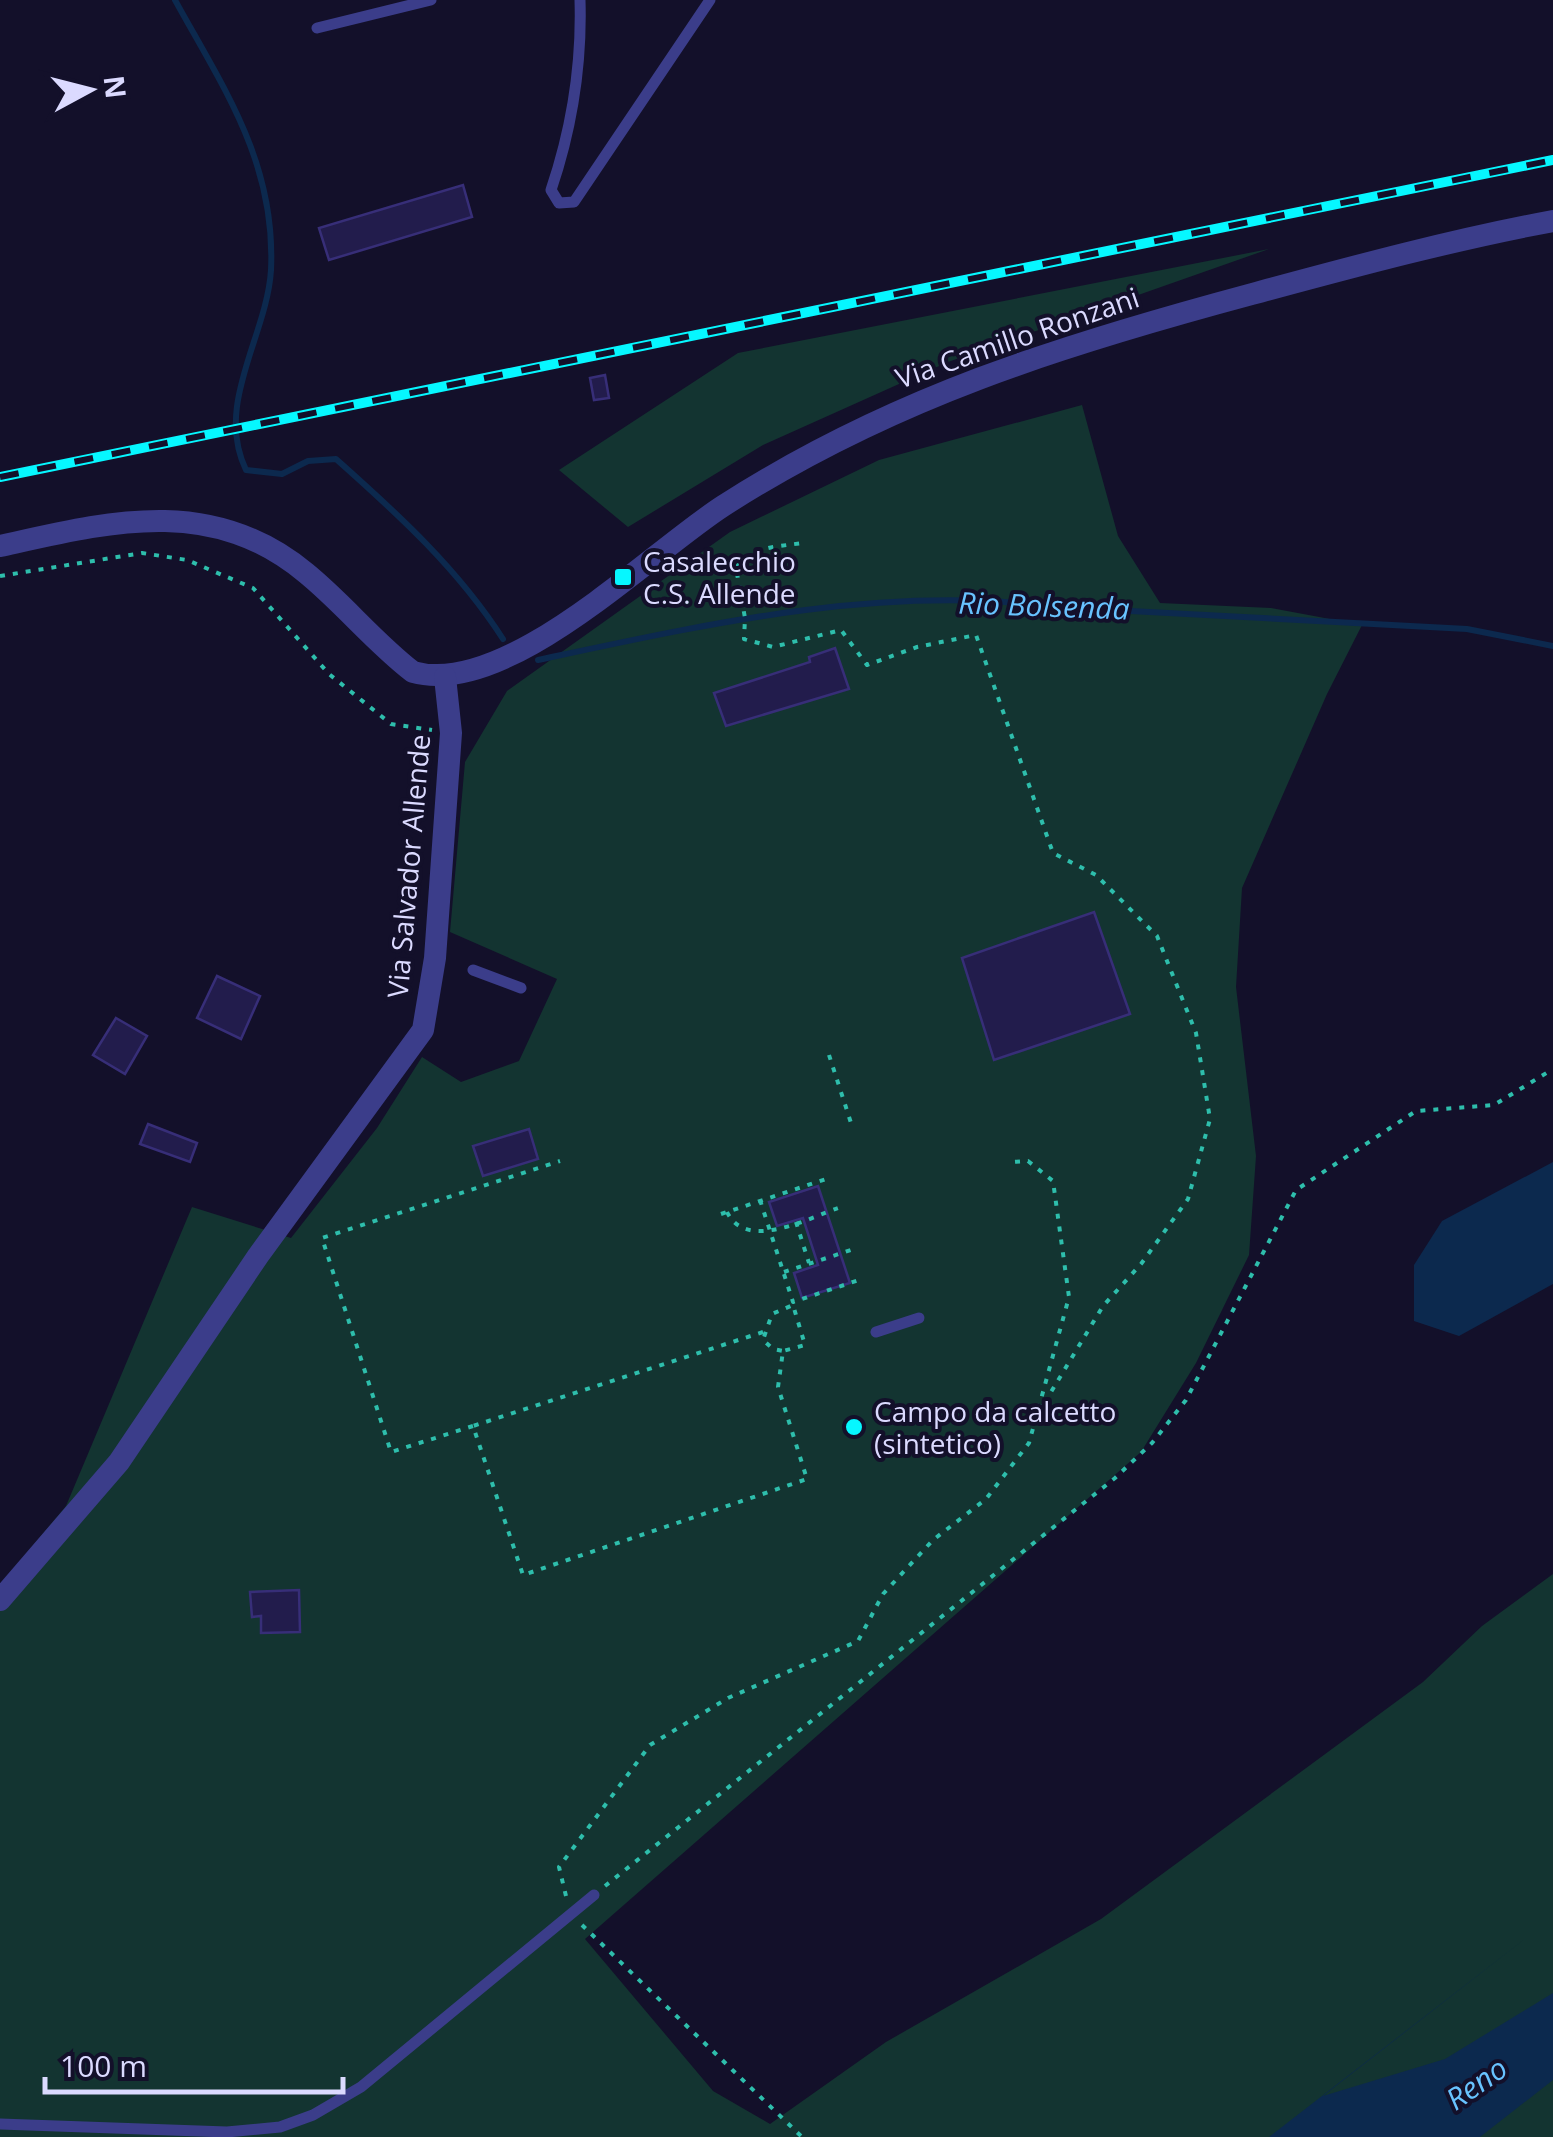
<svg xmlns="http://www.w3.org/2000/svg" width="1553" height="2137" viewBox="0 0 1553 2137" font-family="'Open Sans',sans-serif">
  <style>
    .green { fill: #133431 }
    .water { fill: #0c294e }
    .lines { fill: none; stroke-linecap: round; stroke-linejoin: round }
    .stream { stroke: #0c294e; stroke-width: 6 }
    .building { fill: #221c4c; stroke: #372e78; stroke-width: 2.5 }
    .path { stroke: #2ebeac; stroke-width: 4; stroke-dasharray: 5 8; stroke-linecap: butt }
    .service { stroke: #3b3d8a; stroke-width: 11 }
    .minor { stroke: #3b3d8a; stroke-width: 22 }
    .rail-casing { stroke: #06f7ff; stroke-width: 10 }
    .rail { stroke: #13102a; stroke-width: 6; stroke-dasharray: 19; stroke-linecap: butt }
    .poi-dot { fill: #06f7ff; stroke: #13102a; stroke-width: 4 }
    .labels { text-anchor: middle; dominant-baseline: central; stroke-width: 8; stroke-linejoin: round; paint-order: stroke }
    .street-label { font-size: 28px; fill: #dbdaff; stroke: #13102a }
    .poi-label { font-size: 28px; fill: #dbdaff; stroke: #13102a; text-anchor: start }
    .water-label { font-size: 30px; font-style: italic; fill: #68c3ff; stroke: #13102a }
  </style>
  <rect width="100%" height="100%" fill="#13102a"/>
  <g class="green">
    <path d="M1269 249 948 362 763 445 628 527 559 470 738 353Z"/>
    <path d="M1082 405 1118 536 1160 603 1271 608 1362 625 1327 694 1242 888 1236 987 1256 1156 1249 1255 1196 1363 1141 1452 585 1939 713 2091 770 2124 886 2042 1101 1919 1423 1682 1482 1626 1553 1574V2137H0V1585L66 1506 192 1207 291 1238 377 1128 422 1057 461 1082 519 1061 557 979 450 932 465 762 507 691 730 532 879 460Z"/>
  </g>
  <g class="water">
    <path d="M1553 1162V1284L1459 1336 1414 1321V1265L1442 1221Z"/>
    <path d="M1553 1917 1323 2096 1445 2059 1553 1993V2080L1480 2137H1269Z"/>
  </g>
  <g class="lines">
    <g class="stream">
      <path d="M175 0C224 89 276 163 271 270 267 336 214 404 246 470L282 474 308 461 336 459C399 515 458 569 503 639"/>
      <path d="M538 660C707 624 883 584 1055 607L1467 629 1553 646"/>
    </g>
  </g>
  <g class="building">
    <path d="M463 185 472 217 329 260 319 228Z"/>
    <path d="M605 375 609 398 594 400 590 378Z"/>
    <path d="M835 648 849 689 726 726 714 693 810 662 809 657Z"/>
    <path d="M1094 912 1130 1014 994 1060 962 958Z"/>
    <path d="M217 976 260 996 241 1039 197 1018Z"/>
    <path d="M116 1018 147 1036 125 1074 93 1055Z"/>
    <path d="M148 1124 197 1143 190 1162 140 1144Z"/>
    <path d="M529 1129 538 1159 483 1176 473 1146Z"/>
    <path d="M818 1186 850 1283 802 1298 794 1273 818 1265 803 1218 777 1226 769 1202Z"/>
    <path d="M299 1590 300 1632 261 1633V1616L252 1617 250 1592Z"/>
  </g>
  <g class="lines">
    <g class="path">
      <path d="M690 558 736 568 745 618 744 639 773 647 841 630 867 665 917 647 976 635 1053 853 1096 875 1157 936 1196 1033 1210 1119 1188 1199 1141 1264 1103 1306 1045 1402"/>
      <path d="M736 568C752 546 777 547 802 543"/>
      <path d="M0 576 142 553 187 560 253 588 329 674 391 724 432 730"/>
      <path d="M829 1055 852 1126"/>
      <path d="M760 1200 793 1302 859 1280"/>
      <path d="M727 1212C746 1252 809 1218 838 1208"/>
      <path d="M721 1214 829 1178"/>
      <path d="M796 1222 809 1263"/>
      <path d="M784 1272 851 1250"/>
      <path d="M763 1332 473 1426 523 1575 807 1479 778 1387 783 1351 805 1345 793 1305 772 1314 763 1340 773 1349 783 1351"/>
      <path d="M473 1426 391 1452 322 1238 560 1161"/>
      <path d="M605 1886 1115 1478 1152 1443 1186 1400 1296 1190 1416 1111 1494 1105 1553 1069"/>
      <path d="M566 1896 559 1867 650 1745 728 1698 858 1641 883 1594 933 1540 986 1499 1029 1443 1069 1297 1053 1181 1028 1161 1013 1162"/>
      <path d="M582 1925 802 2137"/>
    </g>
    <g class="service">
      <path d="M580 0C582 66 572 128 551 190L559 203 574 202 710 0"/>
      <path d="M317 28 431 0"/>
      <path d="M473 970 521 988"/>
      <path d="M876 1332 919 1318"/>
      <path d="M0 2124 227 2132 280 2127 313 2115 361 2087 594 1895"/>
    </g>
    <g class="minor">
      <path d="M0 546C108 522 211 494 306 573 344 604 374 642 413 672 506 698 646 556 723 506 891 398 1062 345 1252 294 1352 267 1451 240 1553 221"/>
      <path d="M0 1600 119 1462 258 1256 423 1030 435 958 451 733 445 677"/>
    </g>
    <g class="rail-casing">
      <path id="rail" d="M0 477 1553 160"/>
    </g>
    <use href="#rail" class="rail"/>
  </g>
  <g class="poi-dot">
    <rect x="613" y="567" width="20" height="20" rx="5"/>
    <circle cx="854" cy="1427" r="10"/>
  </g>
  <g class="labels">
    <g class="street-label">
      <text transform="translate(1017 337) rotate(-19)">Via Camillo Ronzani</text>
      <text transform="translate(408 866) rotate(-85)">Via Salvador Allende</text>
    </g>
    <g class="poi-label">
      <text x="643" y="561">Casalecchio<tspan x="643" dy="32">C.S. Allende</tspan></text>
      <text x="874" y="1411">Campo da calcetto<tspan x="874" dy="32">(sintetico)</tspan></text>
    </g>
    <g class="water-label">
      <text transform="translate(1044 605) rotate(2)">Rio Bolsenda</text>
      <text transform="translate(1476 2083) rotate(-35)">Reno</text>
    </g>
  </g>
  <g transform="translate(90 90) rotate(83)" stroke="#13102a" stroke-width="8" paint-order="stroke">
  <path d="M0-8L18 38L0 25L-18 38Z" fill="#dbdaff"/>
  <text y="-15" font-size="28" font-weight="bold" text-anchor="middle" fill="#dbdaff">N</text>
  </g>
  <path d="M45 2077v15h298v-15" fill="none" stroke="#dbdaff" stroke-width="5"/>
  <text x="60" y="2077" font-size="30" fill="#dbdaff" stroke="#13102a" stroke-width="8" paint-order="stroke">100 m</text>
</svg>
